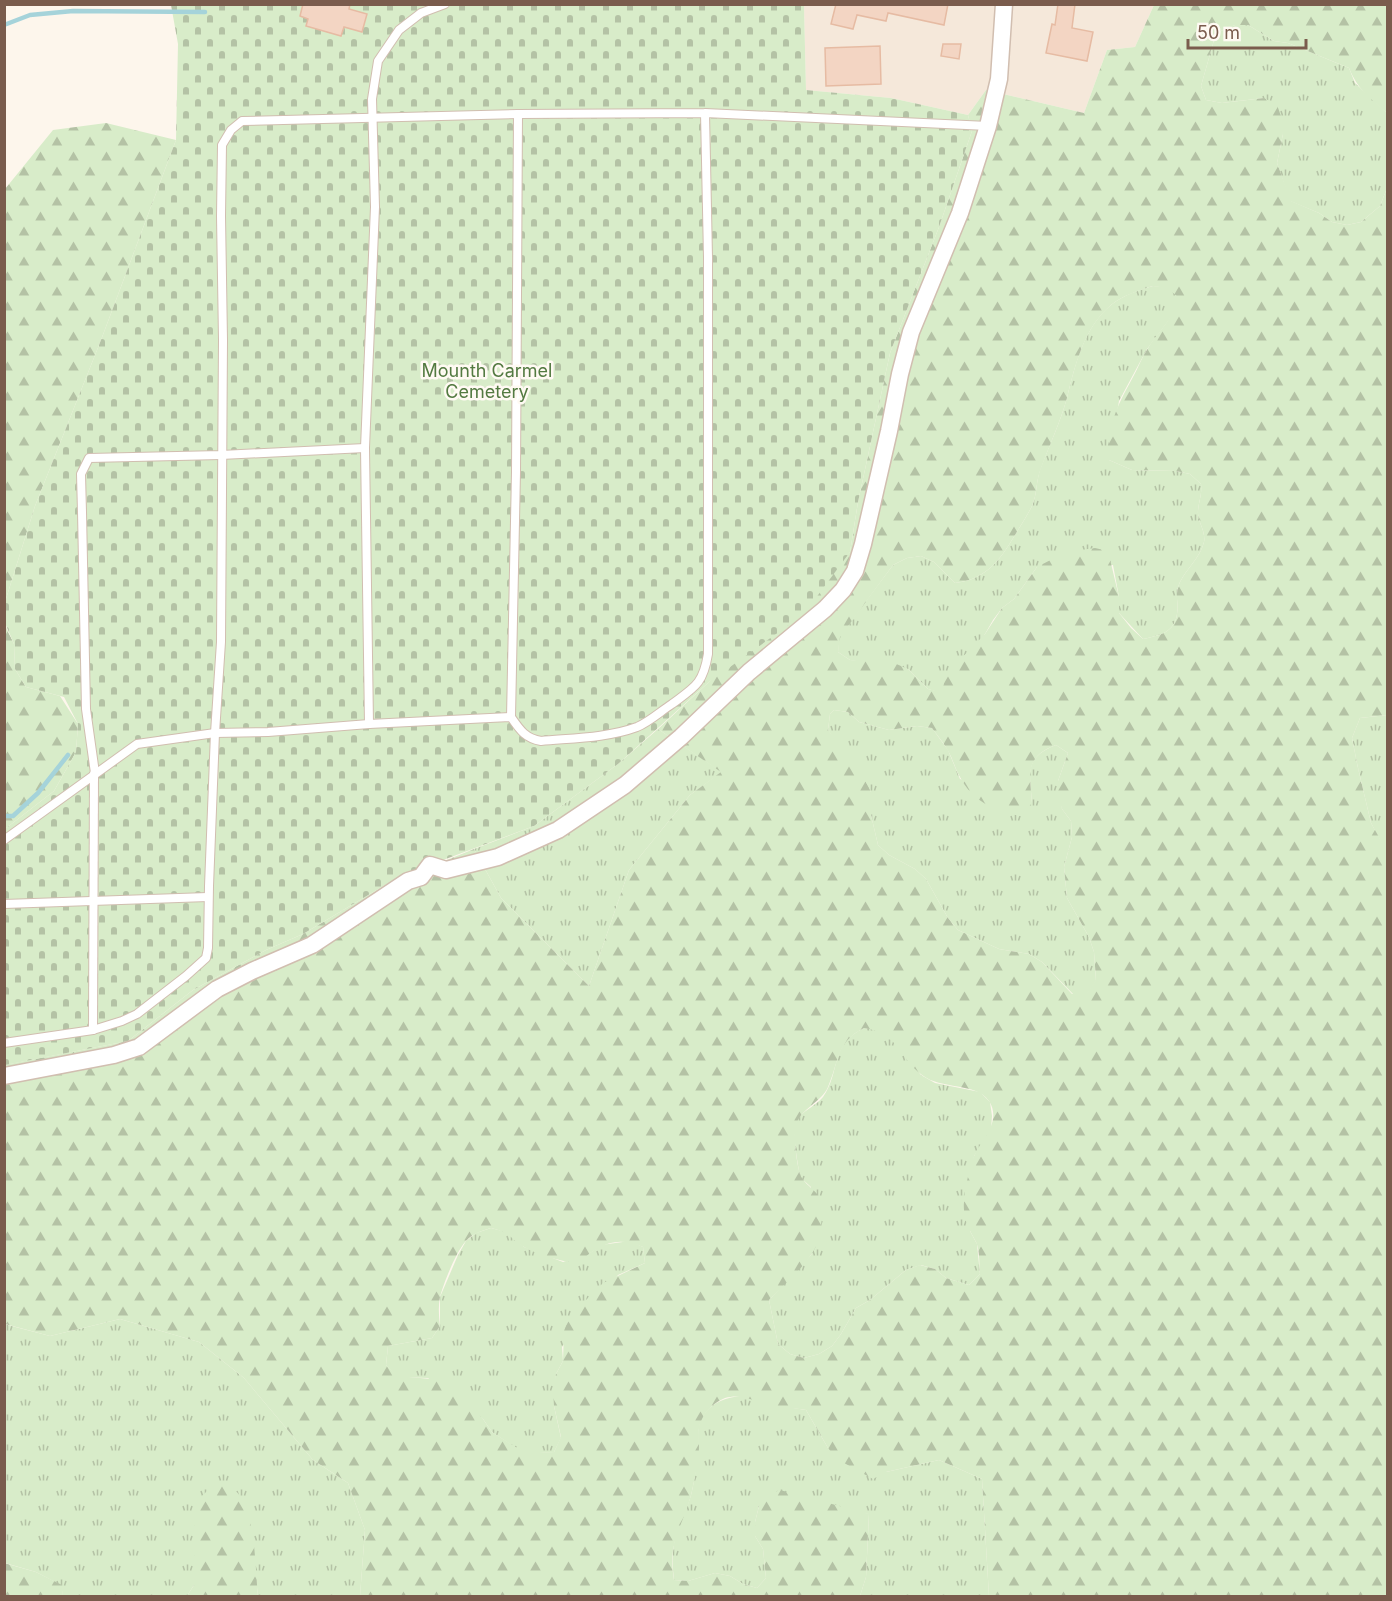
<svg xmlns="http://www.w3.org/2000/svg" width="1392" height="1601" viewBox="0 0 1392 1601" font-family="Inter,sans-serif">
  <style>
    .residential { fill: #f5e8da }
    .grass { fill: url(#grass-tufts) }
    .forest { fill: url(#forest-firs); fill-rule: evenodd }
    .cemetery { fill: url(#cemetery-stones) }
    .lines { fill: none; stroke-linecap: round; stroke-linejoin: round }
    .stream { stroke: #a5d3da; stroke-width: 4.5 }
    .building { fill: #f3d5c3; stroke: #e6bba3; stroke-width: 1.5 }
    .lane-casing { stroke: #d1beb0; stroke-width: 10 }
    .street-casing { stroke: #d1beb0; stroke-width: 19 }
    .lane { stroke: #fff; stroke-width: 8 }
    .street { stroke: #fff; stroke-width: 16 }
    .labels { text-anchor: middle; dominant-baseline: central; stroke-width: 5; stroke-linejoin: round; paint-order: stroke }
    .park-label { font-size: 18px; fill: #537a41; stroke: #fffaf3 }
  </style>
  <defs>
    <pattern id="grass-tufts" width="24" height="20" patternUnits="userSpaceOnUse" patternTransform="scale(1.5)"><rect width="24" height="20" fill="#d8ecc9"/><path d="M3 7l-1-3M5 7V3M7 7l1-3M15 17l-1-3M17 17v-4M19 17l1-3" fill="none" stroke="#b4c2a5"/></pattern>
    <pattern id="forest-firs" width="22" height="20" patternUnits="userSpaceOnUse" patternTransform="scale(1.5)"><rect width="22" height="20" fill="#d8ecc9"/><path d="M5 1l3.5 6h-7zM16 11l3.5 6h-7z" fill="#b4c2a5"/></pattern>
    <pattern id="cemetery-stones" width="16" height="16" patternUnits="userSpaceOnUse" patternTransform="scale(1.5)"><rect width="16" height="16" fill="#d8ecc9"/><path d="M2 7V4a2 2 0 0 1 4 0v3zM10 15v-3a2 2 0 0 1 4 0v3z" fill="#b4c2a5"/></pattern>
  </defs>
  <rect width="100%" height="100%" fill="#fdf6ec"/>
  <path class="residential" d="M804 5H1154L1135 47 1107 50 1084 113 986 90 968 115 891 98 806 90Z"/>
  <g class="grass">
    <path d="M1235 25H1248L1274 41 1288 43 1349 68 1355 83 1387 113V188L1380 206 1361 222 1347 225 1332 222 1319 213 1290 201 1277 163 1283 134 1264 98 1222 103 1206 100 1201 86 1216 33Z"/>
    <path d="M1153 286 1167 287 1179 297 1175 312 1147 349 1119 401 1109 460 1132 470 1176 471 1190 474 1201 484C1202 496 1199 500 1198 511 1197 521 1206 531 1204 542 1200 558 1187 568 1180 582 1174 595 1179 602 1177 614 1175 632 1159 636 1143 639L1119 613V597L1113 565 1037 567 1014 599 1002 608 993 620 985 634 942 693 928 689 908 669 850 660 838 652 839 637 893 565 907 558 921 556 934 562 955 583C989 579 1002 557 1018 530 1023 522 1028 514 1032 506 1037 495 1036 482 1040 470 1049 446 1060 423 1067 398 1075 365 1084 327 1111 305 1123 295 1139 290 1153 286Z"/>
    <path d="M834 710 848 712 859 722 889 730 917 726 932 728 948 750 960 779 1032 803C1030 773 1023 758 1056 745L1068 753 1058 781 1062 809 1071 821 1072 837 1064 867 1067 898 1089 937 1094 952 1096 981 1087 994H1073L1042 962 1029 954 999 949 958 930 948 918 926 879 915 869 889 855 878 845 871 815V792L828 730 830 714Z"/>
    <path d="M1387 715V853L1371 823 1358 768 1352 738 1360 718Z"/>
    <path d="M658 729 722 772 690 795 629 870 589 986 501 898 474 849 534 826 618 764Z"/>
    <path d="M864 1028 879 1030 892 1039 921 1075 935 1083 980 1092 990 1102 992 1116 991 1130 974 1156 970 1231 977 1244 980 1274 969 1285 946 1278 935 1269 921 1265 906 1270 870 1300 856 1308 841 1334 832 1346 819 1354 804 1358 790 1354 778 1344 769 1300 812 1254 811 1187 800 1177C798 1164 793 1140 795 1126 798 1112 815 1107 823 1097 841 1071 829 1045 864 1028Z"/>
    <path d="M491 1228 506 1232 524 1247 563 1262 590 1253 601 1245 630 1241 643 1247 645 1263 618 1275 562 1347 563 1361 556 1374 554 1406 561 1438 554 1452 525 1454 492 1432 483 1419 428 1378 398 1377 386 1365 388 1346 432 1338 440 1326V1297L458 1255 466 1241 476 1233Z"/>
    <path d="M120 1319 199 1342 244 1378 313 1460 348 1483 365 1530 360 1596H258L251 1536 245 1507 194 1556V1585L187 1596H63L61 1585 36 1572 5 1563 4 1324 50 1336Z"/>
    <path d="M740 1396 754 1398 768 1404 806 1410 828 1448 886 1472 939 1460 982 1479 989 1596H860L866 1577 869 1514 759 1506 755 1522V1536L763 1549 766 1578 757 1588 743 1584 730 1576 715 1573 688 1581 674 1580C672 1565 672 1549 676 1534 680 1519 689 1506 692 1491 695 1477 697 1463 698 1449 699 1438 696 1429 702 1418 710 1403 724 1398 740 1396Z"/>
  </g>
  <g class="forest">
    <path d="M1154 5H1387V113C1370 98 1358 90 1349 68L1288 43 1274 41 1248 25H1235L1216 33 1201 86 1206 100 1222 103 1264 98 1277 105 1282 119 1283 134 1277 163 1291 201 1319 213 1332 222 1347 225 1361 222 1380 206 1387 188V715L1360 718 1352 738 1358 768 1371 823 1388 853 1387 1596H989L982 1479 939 1460 886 1472 873 1479 837 1459 828 1448 806 1410C794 1408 781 1408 769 1405 754 1401 742 1393 725 1398 715 1402 706 1410 702 1419 697 1429 699 1435 699 1446 699 1460 695 1477 692 1491 684 1526 667 1539 674 1580L688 1581 715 1573 730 1576 743 1584 757 1588 766 1578 763 1549 755 1536V1522L759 1506 767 1495 780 1490 869 1514 866 1577 860 1596H360L365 1530 348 1483 313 1460 244 1378 199 1342 120 1319 50 1336 5 1324 4 1065 128 1041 193 990 266 950 303 934 385 885 474 849 501 898 589 986 629 870 690 795 721 772 658 729 850 552 858 502 890 353 939 227 972 131 968 115 986 90 1084 113 1107 50 1135 47ZM1153 286 1167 288 1178 297C1173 320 1160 329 1148 348 1142 357 1138 368 1133 377 1117 406 1107 426 1109 460L1132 470 1176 471 1190 474 1201 484C1202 496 1199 500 1198 511 1197 521 1206 531 1204 542 1200 558 1187 568 1180 582 1174 595 1179 602 1177 614 1175 632 1159 636 1143 639L1131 628 1119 613V597L1108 551 1095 548 1066 552 1037 567 1014 599 1002 608 985 634 946 674 942 692 928 689 908 669 894 663 850 660 838 652 840 637 893 565 907 558 921 556 934 562 955 583C989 579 1002 557 1018 530 1023 522 1028 514 1032 506 1037 495 1036 482 1040 471 1049 446 1060 423 1067 398 1075 365 1084 328 1111 305 1122 296 1139 290 1153 286ZM834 710 848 712 859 722 889 730 917 726 932 728C937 735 944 743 948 751 953 759 955 769 960 777 972 801 996 812 1021 816L1032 803C1030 774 1024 757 1056 745L1068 753 1058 781V796L1062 809 1071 821 1072 837 1064 867 1067 898 1089 937 1094 952 1096 980 1087 993 1072 994 1042 962 1029 954 999 949 958 930 948 918 926 879 915 869 889 855 878 845 871 815V792L857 765 828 730 830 714ZM864 1028C900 1034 898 1057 922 1075 941 1090 976 1082 989 1101 1003 1123 979 1141 973 1159 968 1176 961 1199 965 1217 967 1227 972 1234 976 1242 980 1251 979 1264 980 1274L969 1285 946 1278 935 1269 920 1265 906 1270 870 1300 856 1308 841 1334 832 1346 819 1354 804 1358 790 1354 778 1344 769 1300C784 1284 813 1261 818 1240 821 1229 824 1211 820 1199 816 1190 807 1186 802 1178 797 1172 793 1133 796 1125 801 1108 821 1103 828 1087 839 1062 836 1042 864 1028ZM491 1228C512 1233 509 1238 524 1247 538 1255 562 1262 578 1263 599 1245 615 1235 643 1247L645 1263 603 1283 569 1317 564 1331 563 1361 556 1374 553 1389 554 1406 561 1437 554 1452 525 1453 492 1432 483 1419 455 1388 442 1380 398 1376 386 1365 388 1346 432 1338 440 1326C439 1317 438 1307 440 1297 444 1282 456 1252 466 1241 473 1233 482 1231 491 1228Z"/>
    <path d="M106 123 176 140 101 340 35 506 5 602V189L53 130Z"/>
    <path d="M4 623 14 644 15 669 26 687 60 696 78 724 76 752 54 791 5 829Z"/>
    <path d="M226 1484C231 1488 237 1491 240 1496 256 1521 255 1567 258 1596H187L194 1585V1526L201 1497 212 1486Z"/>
    <path d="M4 1563 36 1572 62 1585 63 1596H5Z"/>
  </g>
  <path class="cemetery" d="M171 5H804L806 90 891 98 968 115 972 131 939 227 890 353 858 502 850 552 804 614 709 682 618 764 534 826 427 866 385 885 303 934 266 950 193 990 128 1041 5 1065V829L54 791 76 752 78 724 64 697 26 687 15 669 14 644 5 623V602L35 506 101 340 176 140 178 44Z"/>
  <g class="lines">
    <g class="stream">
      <path d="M4 25 30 15 73 11 205 12"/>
      <path d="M4 816H13L38 793 68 755"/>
    </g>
  </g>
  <g class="building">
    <path d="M303 4H350L349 9 367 14 362 32 344 27 341 36 306 26 308 19 300 16Z"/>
    <path d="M836 4H948L944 25 888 13 886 21 857 15 853 29 831 24Z"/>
    <path d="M1058 4H1075L1072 28 1093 32 1087 61 1046 53 1052 24 1055 25Z"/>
    <path d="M943 44H961L959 59 941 56Z"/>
    <path d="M880 46 881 84 826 86 825 48Z"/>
  </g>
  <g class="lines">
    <g class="lane-casing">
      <g id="lane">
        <path d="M705 113 708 257V654C703 684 695 687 672 704 661 711 649 722 637 727 607 738 573 738 541 741 525 738 520 730 511 717L369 724 268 732 215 733 221 642 223 340 221 216 222 145 231 130 242 121 518 114 705 113 988 126"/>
        <path d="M511 717 516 472 518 114"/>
        <path d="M369 724 365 448 375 207 372 99 378 61 399 30 421 13 445 4"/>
        <path d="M95 773 86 709 82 512 81 474 89 458 221 455 365 448"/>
        <path d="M4 840 137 744 215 733 209 886 208 948 206 958 186 976 137 1014 122 1021 93 1030 4 1043"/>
        <path d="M4 904 208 897"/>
        <path d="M93 1030 94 774"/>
      </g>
    </g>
    <g class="street-casing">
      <path id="street" d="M4 1076 114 1055 139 1047 217 989 252 971 312 945 408 881 421 877 430 865 446 870 498 857 558 830 625 785 681 737 749 672 825 609 843 590 855 571 863 544 889 431 900 374 911 332 960 213 988 126 999 79 1004 4"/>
    </g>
    <use href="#lane" class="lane"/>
    <use href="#street" class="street"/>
  </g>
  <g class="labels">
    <g class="park-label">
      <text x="487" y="370">Mounth Carmel<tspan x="487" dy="21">Cemetery</tspan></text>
    </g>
  </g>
  <rect width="1392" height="1601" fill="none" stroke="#7a5c4d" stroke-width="12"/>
  <path d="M1188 39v9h118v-9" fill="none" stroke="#7a5c4d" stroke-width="3"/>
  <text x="1197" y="39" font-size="18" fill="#7a5c4d" stroke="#fffaf3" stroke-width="4.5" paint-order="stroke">50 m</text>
</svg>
